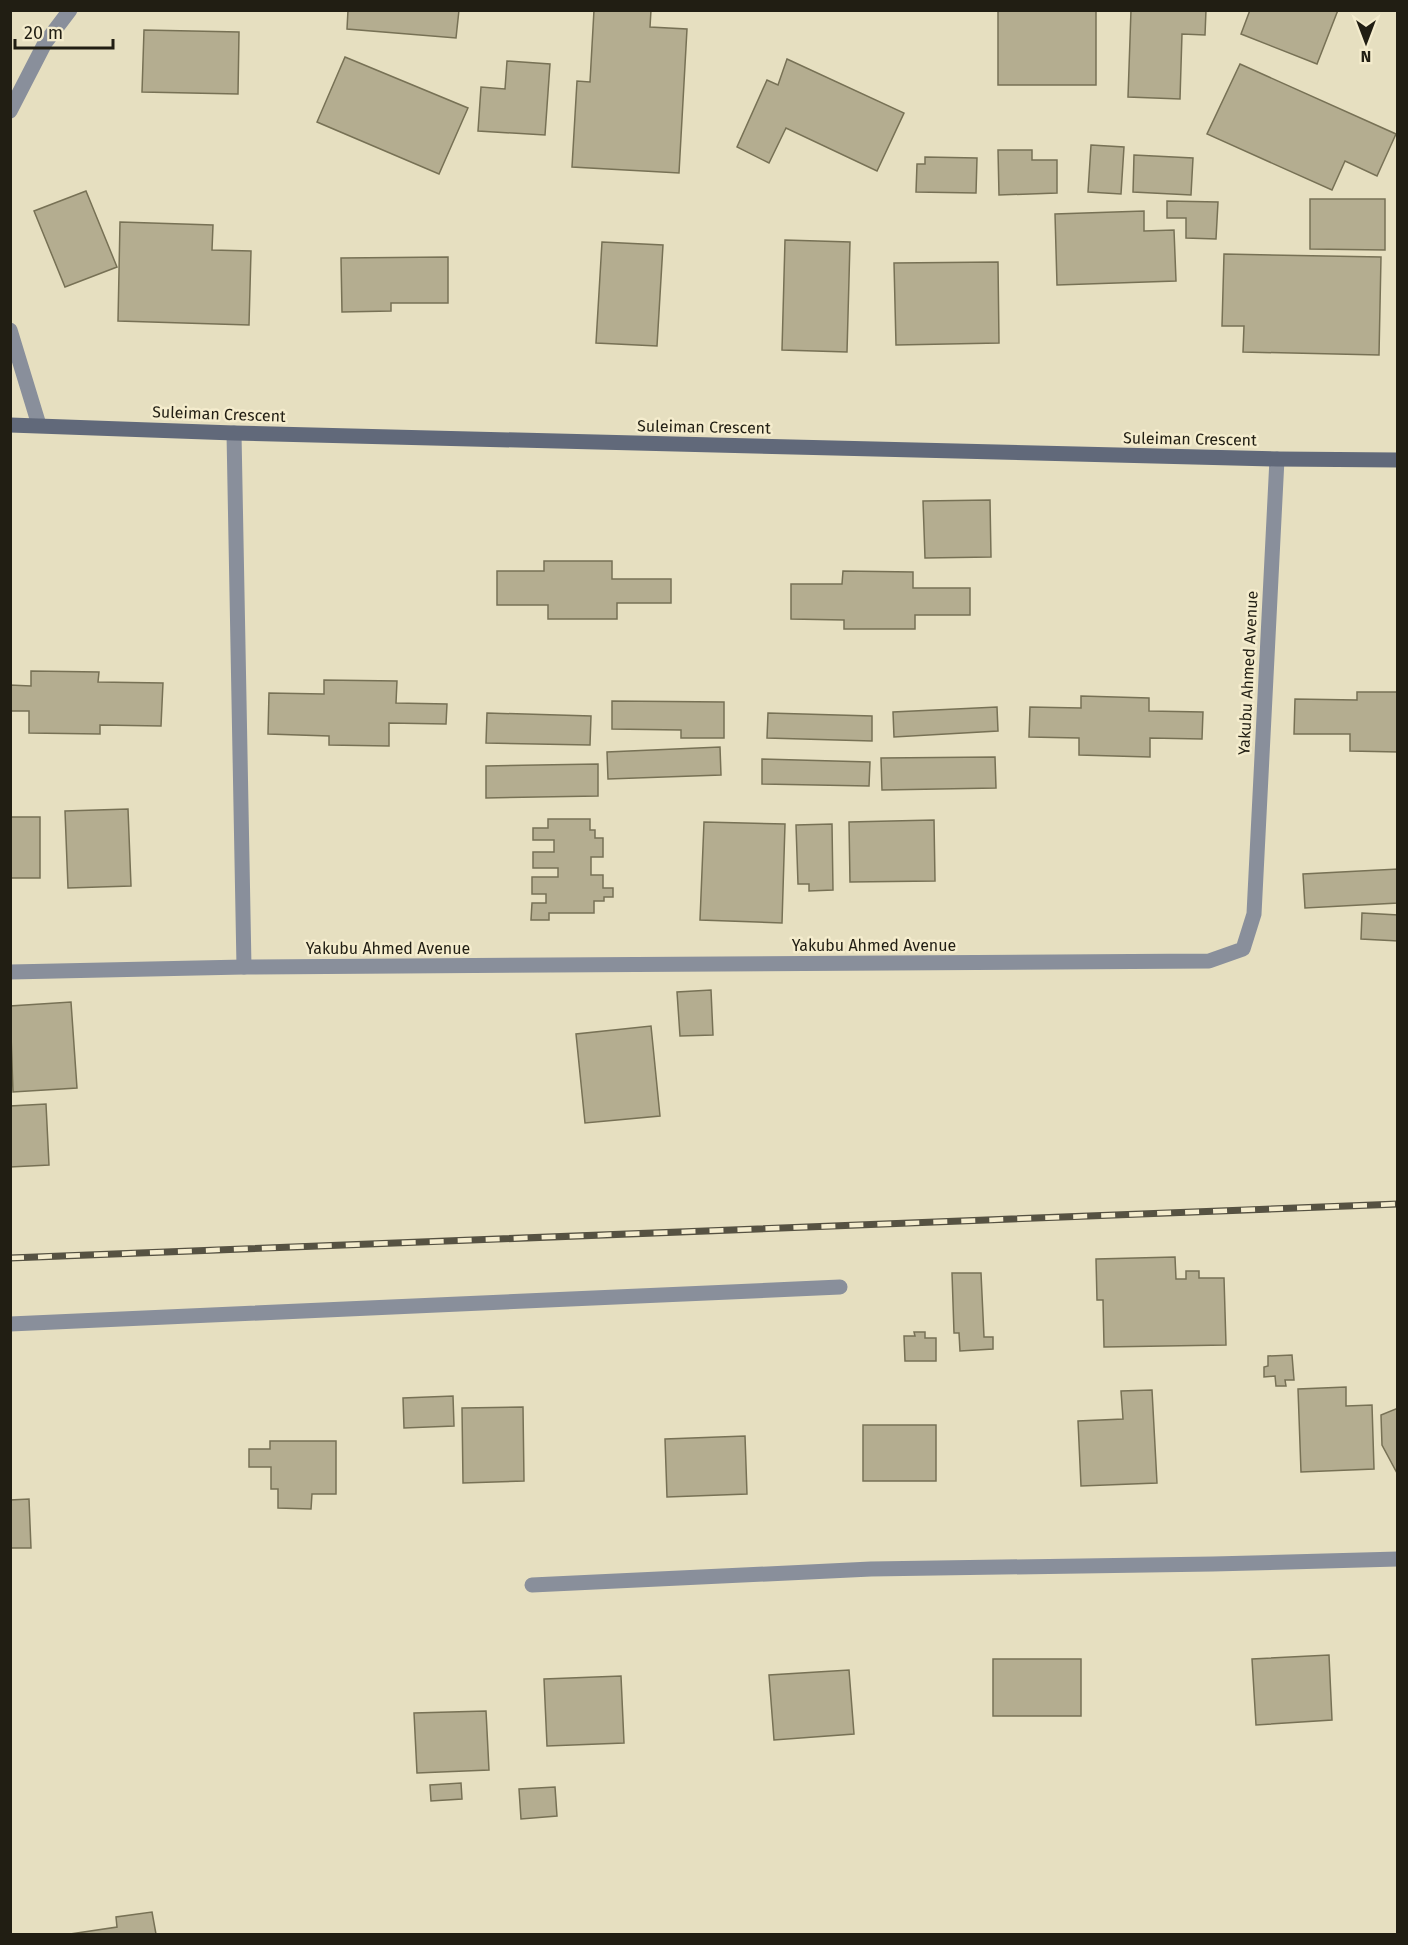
<svg xmlns="http://www.w3.org/2000/svg" width="1408" height="1945" viewBox="0 0 1408 1945" font-family="'Fira Sans',sans-serif">
  <style>
    .building { fill: #b4ad90; stroke: #777155; stroke-width: 1.5 }
    .lines { fill: none; stroke-linecap: round; stroke-linejoin: round }
    .street { stroke: #898f9b; stroke-width: 15 }
    .secondary { stroke: #61697a; stroke-width: 15 }
    .rail-casing { stroke: #565242; stroke-width: 7 }
    .rail { stroke: #f4eccd; stroke-width: 4.5; stroke-dasharray: 14; stroke-linecap: butt }
    .labels { text-anchor: middle; dominant-baseline: central; stroke-width: 5; stroke-linejoin: round; paint-order: stroke }
    .street-label { font-size: 16px; fill: #211e13; stroke: #f4eccd }
  </style>
  <rect width="100%" height="100%" fill="#e6dfc0"/>
  <g class="building">
    <path d="M348 10H459L456 38 347 29Z"/>
    <path d="M594 10H651L650 27 687 29 679 173 572 167 577 81 590 82Z"/>
    <rect x="998" y="10" width="98" height="75"/>
    <path d="M1131 10H1206L1205 35 1182 34 1180 99 1128 97Z"/>
    <path d="M1250 10H1338L1317 64 1241 34Z"/>
    <path d="M144 30 239 32 238 94 142 92Z"/>
    <path d="M345 57 468 108 439 174 317 122Z"/>
    <path d="M787 59 904 113 877 171 786 128 769 163 737 147 767 80 778 85Z"/>
    <path d="M507 61 550 64 545 135 478 131 481 87 505 89Z"/>
    <path d="M1240 64 1396 134 1377 176 1345 161 1332 190 1207 134Z"/>
    <path d="M1091 145 1124 147 1121 194 1088 192Z"/>
    <path d="M998 150H1032V160H1057V193L999 195Z"/>
    <path d="M1134 155 1193 158 1191 195 1133 192Z"/>
    <path d="M925 157 977 158 976 193 916 192 917 164H925Z"/>
    <path d="M86 191 117 267 65 287 34 211Z"/>
    <path d="M1310 199H1385V250L1310 249Z"/>
    <path d="M1167 201 1218 202 1216 239 1186 238V218H1167Z"/>
    <path d="M1144 211V231L1174 230 1176 281 1057 285 1055 214Z"/>
    <path d="M120 222 213 225 212 250 251 251 249 325 118 321Z"/>
    <path d="M785 240 850 242 847 352 782 350Z"/>
    <path d="M602 242 663 245 657 346 596 343Z"/>
    <path d="M1224 254 1381 257 1379 355 1243 352 1244 326H1222Z"/>
    <path d="M448 257V303H391V311L342 312 341 258Z"/>
    <path d="M998 262 999 343 896 345 894 263Z"/>
    <path d="M990 500 991 557 925 558 923 501Z"/>
    <path d="M544 561H612V579H671V603H617V619H548V605H497V571H544Z"/>
    <path d="M843 571 913 572V588H970V615H915V629H844V620L791 619V584H842Z"/>
    <path d="M31 671 99 672 98 682 163 683 161 726 100 725V734L29 733V711H10V685L31 686Z"/>
    <path d="M324 680 397 681 396 703 447 704 446 724 389 723V746L329 745V736L268 734 269 693 324 694Z"/>
    <path d="M1357 692H1398V752L1350 751V734H1294L1295 699 1357 700Z"/>
    <path d="M1081 696 1149 698V711L1203 712 1202 739 1150 738V757L1079 755V738L1029 737 1030 707 1081 708Z"/>
    <path d="M612 701 724 702V738H681V730L612 729Z"/>
    <path d="M997 707 998 731 894 737 893 712Z"/>
    <path d="M487 713 591 716 590 745 486 743Z"/>
    <path d="M768 713 872 716V741L767 738Z"/>
    <path d="M720 747 721 775 608 779 607 752Z"/>
    <path d="M995 757 996 788 882 790 881 758Z"/>
    <path d="M762 759 870 762 869 786 762 784Z"/>
    <path d="M598 764V796L486 798V766Z"/>
    <path d="M128 809 131 886 68 888 65 811Z"/>
    <rect x="10" y="817" width="30" height="61"/>
    <path d="M548 819H590V830H595V838H603V857H591V875H603V888H613V897H604V901H594V913H549V920H531L532 903H546V894H532V877H558V868H533V852H554V840H533V828H548Z"/>
    <path d="M934 820 935 881 850 882 849 822Z"/>
    <path d="M704 822 785 824 782 923 700 920Z"/>
    <path d="M832 824 833 890 809 891V884H798L796 825Z"/>
    <path d="M1398 869V903L1305 908 1303 874Z"/>
    <path d="M1362 913 1398 915V941L1361 939Z"/>
    <path d="M711 990 713 1035 680 1036 677 992Z"/>
    <path d="M71 1002 77 1088 13 1092 10 1006Z"/>
    <path d="M651 1026 660 1116 585 1123 576 1034Z"/>
    <path d="M46 1104 49 1165 10 1167V1106Z"/>
    <path d="M1175 1257 1176 1279H1186V1271H1199V1278H1224L1226 1345 1104 1347 1103 1300H1097L1096 1259Z"/>
    <path d="M952 1273H981L984 1337H993V1349L960 1351 959 1333H954Z"/>
    <path d="M914 1332H925V1338H936V1361H905L904 1336H915Z"/>
    <path d="M1292 1355 1294 1380H1285L1286 1386H1276L1275 1376 1264 1377V1367L1268 1366V1356Z"/>
    <path d="M1346 1387V1406L1372 1405 1374 1469 1301 1472 1298 1389Z"/>
    <path d="M1152 1390 1157 1483 1081 1486 1078 1421 1123 1419 1121 1391Z"/>
    <path d="M453 1396 454 1426 404 1428 403 1398Z"/>
    <path d="M523 1407 524 1481 463 1483 462 1408Z"/>
    <path d="M1398 1408V1472L1397 1473 1382 1445 1381 1415Z"/>
    <rect x="863" y="1425" width="73" height="56"/>
    <path d="M745 1436 747 1494 667 1497 665 1439Z"/>
    <path d="M270 1441H336V1494H312L311 1509 278 1508V1489H271V1467H249V1449H270Z"/>
    <path d="M29 1499 31 1548H10V1500Z"/>
    <path d="M1329 1655 1332 1720 1256 1725 1252 1659Z"/>
    <rect x="993" y="1659" width="88" height="57"/>
    <path d="M849 1670 854 1734 774 1740 769 1675Z"/>
    <path d="M621 1676 624 1743 547 1746 544 1679Z"/>
    <path d="M486 1711 489 1770 417 1773 414 1713Z"/>
    <path d="M461 1783 462 1799 431 1801 430 1785Z"/>
    <path d="M555 1787 557 1816 521 1819 519 1789Z"/>
    <path d="M152 1912 156 1934H70L117 1927 116 1917Z"/>
  </g>
  <g class="lines">
    <g class="street">
      <path d="M10 111 45 43 70 10"/>
      <path d="M10 330 39 425"/>
      <path d="M234 433 244 967"/>
      <path d="M10 972 244 967 1209 961 1243 949 1254 914 1277 459"/>
      <path d="M10 1324 840 1287"/>
      <path d="M532 1585 871 1569 1213 1564 1398 1559"/>
    </g>
    <path class="secondary" d="M10 425 234 433 1277 459 1398 460"/>
    <g class="rail-casing">
      <path id="rail" d="M10 1258 1398 1204"/>
    </g>
    <use href="#rail" class="rail"/>
  </g>
  <g class="labels">
    <g class="street-label">
      <text transform="translate(219 414) rotate(2)">Suleiman Crescent</text>
      <text transform="translate(704 427) rotate(1)">Suleiman Crescent</text>
      <text transform="translate(1190 439) rotate(1)">Suleiman Crescent</text>
      <text transform="translate(1248 673) rotate(-87)">Yakubu Ahmed Avenue</text>
      <text x="874" y="945">Yakubu Ahmed Avenue</text>
      <text x="388" y="948">Yakubu Ahmed Avenue</text>
    </g>
  </g>
  <rect width="1408" height="1945" fill="none" stroke="#211e13" stroke-width="24"/>
  <g transform="translate(1366 42) rotate(180)" stroke="#f4eccd" stroke-width="4.5" paint-order="stroke">
  <path d="M0-4.5L10 22L0 15L-10 22Z" fill="#211e13"/>
  <text y="-9" font-size="16" font-weight="bold" text-anchor="middle" fill="#211e13">N</text>
  </g>
  <path d="M15 39v9h98v-9" fill="none" stroke="#211e13" stroke-width="3"/>
  <text x="24" y="39" font-size="18" fill="#211e13" stroke="#f4eccd" stroke-width="4.5" paint-order="stroke">20 m</text>
</svg>
